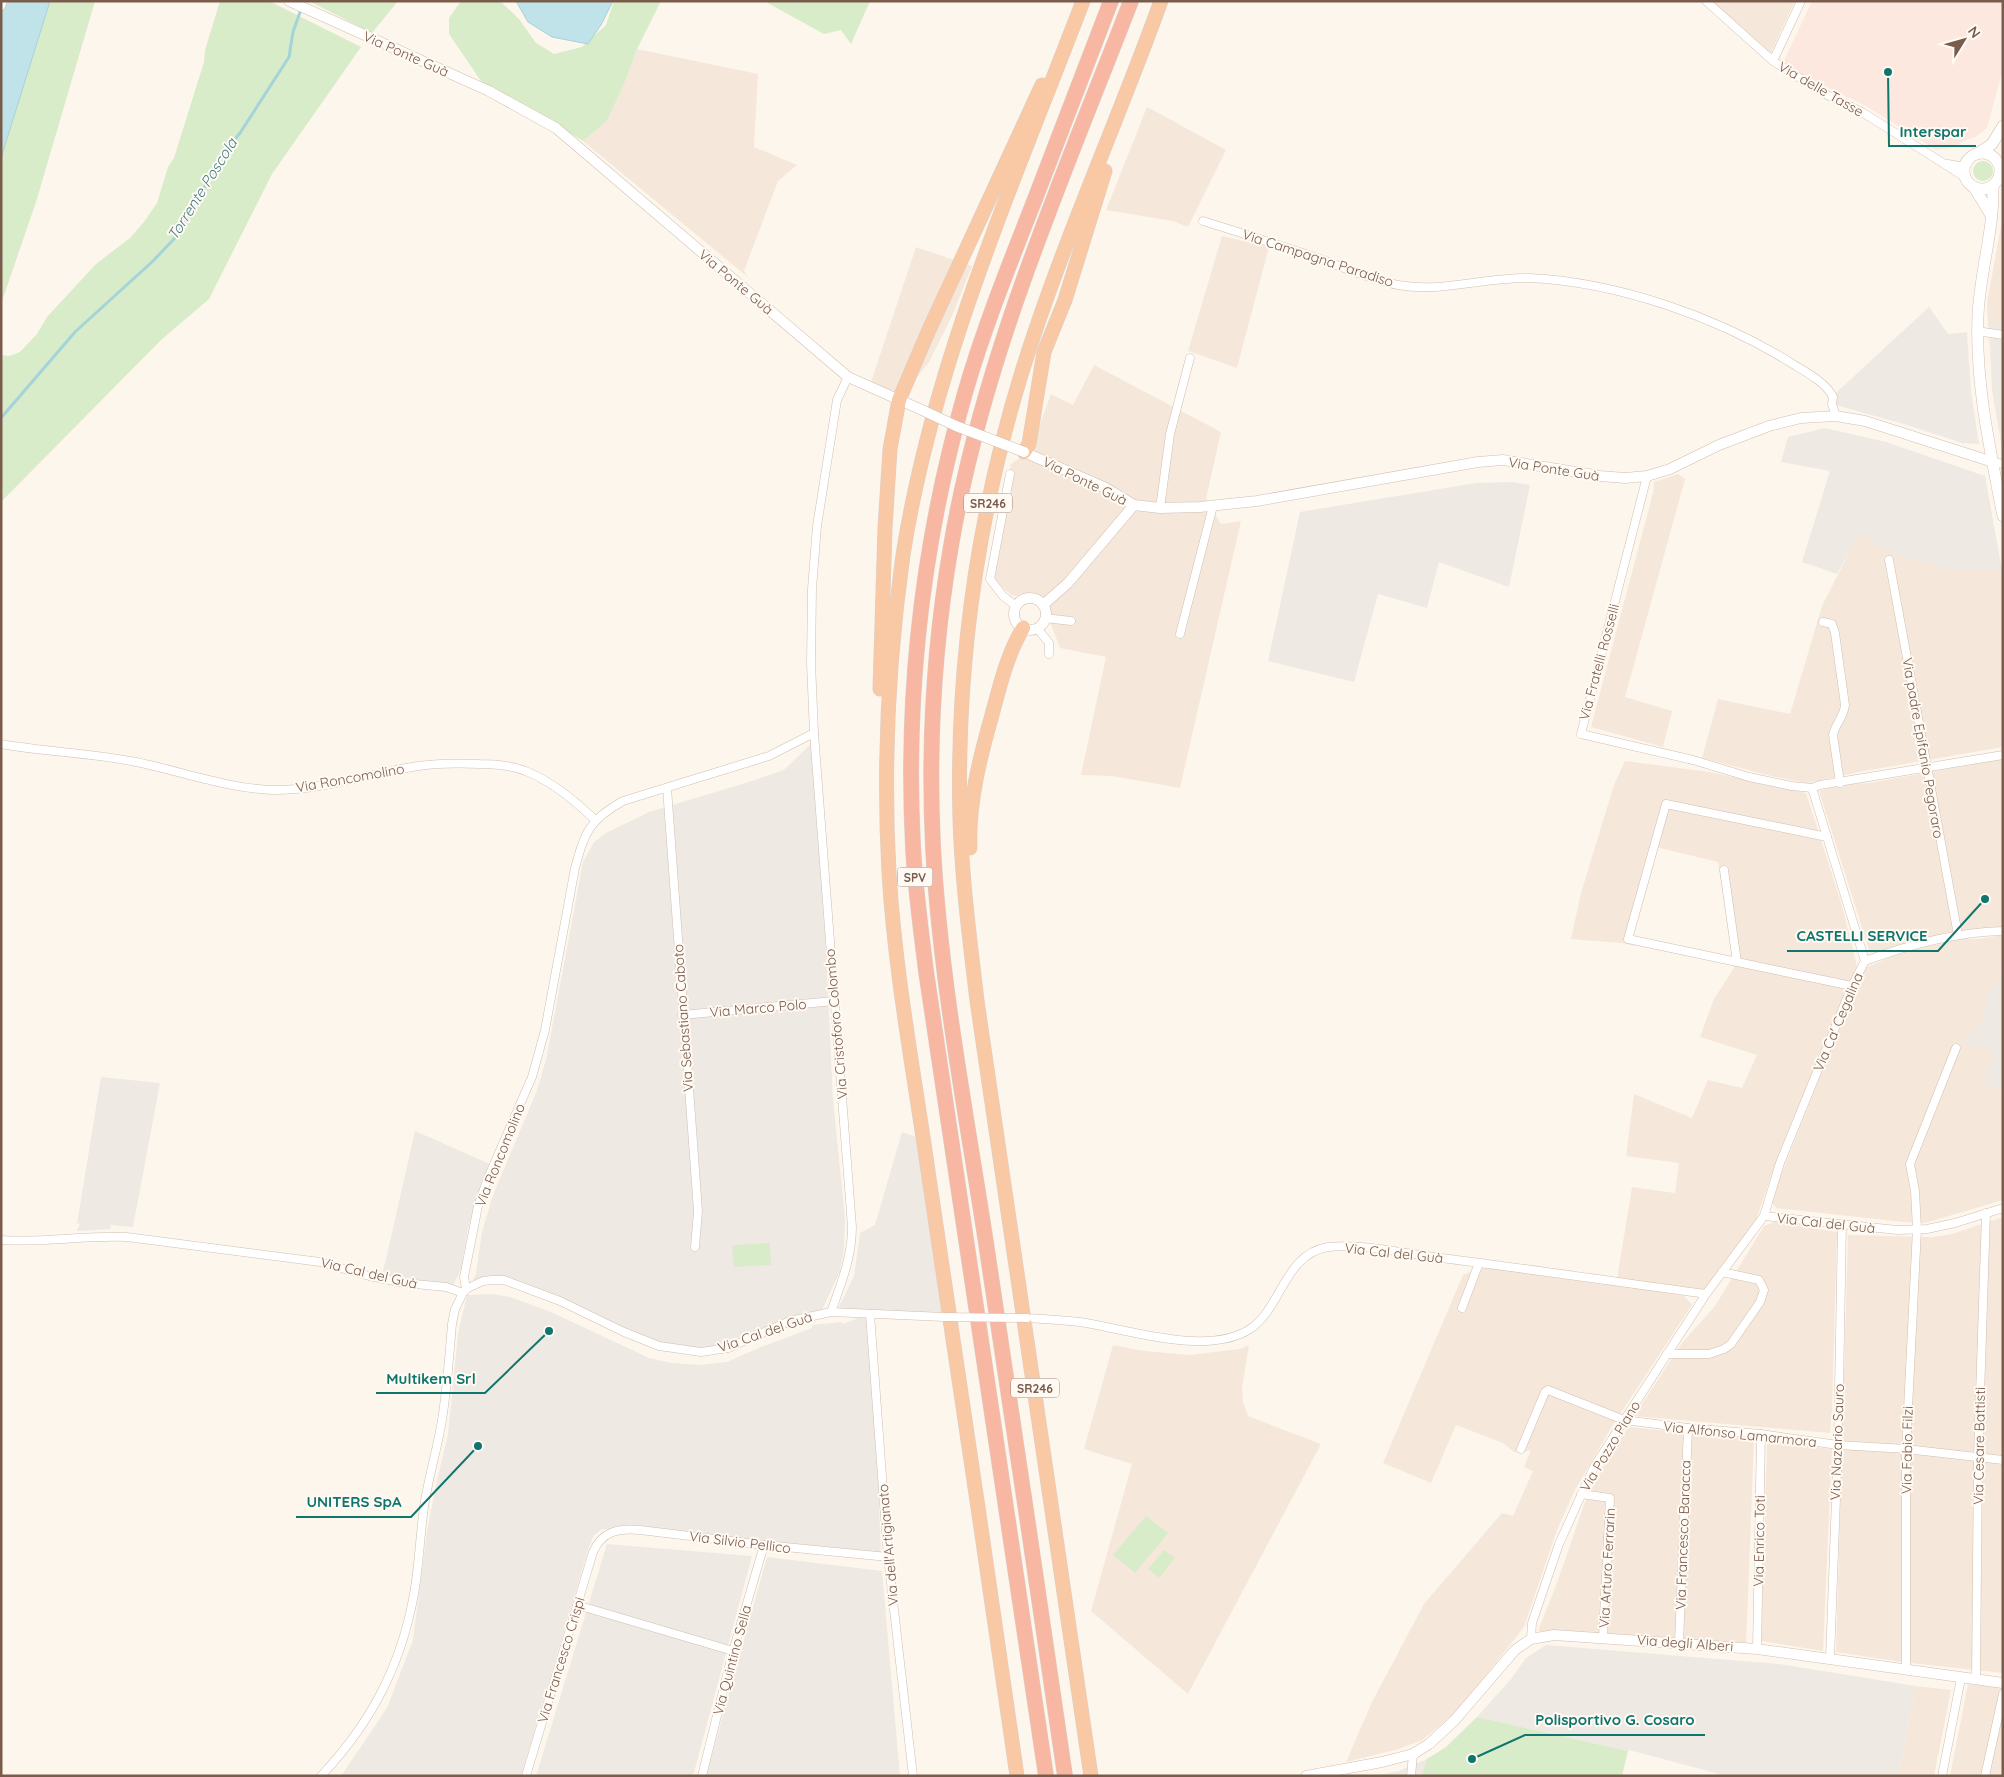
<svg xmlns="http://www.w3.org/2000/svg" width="2004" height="1777" viewBox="0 0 2004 1777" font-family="Quicksand,sans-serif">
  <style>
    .residential { fill: #f5e8da }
    .commercial { fill: #fde8e0 }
    .industrial { fill: #efe9e4 }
    .green { fill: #d8ecc9 }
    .water { fill: #bfe3e8; stroke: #a5d3da }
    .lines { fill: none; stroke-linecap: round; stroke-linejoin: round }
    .stream { stroke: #a5d3da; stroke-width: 3 }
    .minor-casing { stroke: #d1beb0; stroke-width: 9 }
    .tertiary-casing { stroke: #d1beb0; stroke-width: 11 }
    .secondary-casing { stroke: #d6c0b0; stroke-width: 12 }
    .trunk-casing { stroke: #dad1cd; stroke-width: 15 }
    .motorway-casing { stroke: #dad1cd; stroke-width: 16 }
    .minor { stroke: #fff; stroke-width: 8 }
    .tertiary { stroke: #fff; stroke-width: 10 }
    .secondary { stroke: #fff; stroke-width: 11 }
    .trunk { stroke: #f9c8a4; stroke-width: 14 }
    .motorway { stroke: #f7b7a3; stroke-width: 15 }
    .minor-bridge-casing { stroke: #d1beb0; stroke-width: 9; stroke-linecap: butt }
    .tertiary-bridge-casing { stroke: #d1beb0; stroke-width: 11; stroke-linecap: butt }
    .minor-bridge { stroke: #fff; stroke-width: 8 }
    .tertiary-bridge { stroke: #fff; stroke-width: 10 }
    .labels { text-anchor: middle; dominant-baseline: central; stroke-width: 4; stroke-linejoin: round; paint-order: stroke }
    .shield { fill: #fffaf3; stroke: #a28b7f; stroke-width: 1 }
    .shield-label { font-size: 12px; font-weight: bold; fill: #7a5c4d }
    .street-label { font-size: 14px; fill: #7a5c4d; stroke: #fffaf3 }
    .water-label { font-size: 15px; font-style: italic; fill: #437c86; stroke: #fffaf3 }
    .leader { fill: none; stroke: #0f766e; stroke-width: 2 }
    .callout-dot { fill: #0f766e; stroke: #fffaf3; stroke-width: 2 }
    .callout-label { font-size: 15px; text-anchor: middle; font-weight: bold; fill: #0f766e; stroke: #fffaf3; stroke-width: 4; stroke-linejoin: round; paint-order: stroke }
  </style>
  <rect width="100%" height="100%" fill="#fdf6ec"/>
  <g class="residential">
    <path d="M1704 1H1795L1768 59Z"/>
    <path d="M637 49 758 74 754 147 797 165 778 181 744 271 747 276 756 284 583 141 607 121 624 84Z"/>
    <path d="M1147 107 1226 150 1188 227 1173 221 1106 210Z"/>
    <path d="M2003 215V327L1989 324V352L1987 303Z"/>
    <path d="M1222 236 1269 247 1237 368 1188 351Z"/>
    <path d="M916 247 972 266 952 316 929 362 913 382 891 397 870 385Z"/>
    <path d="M1094 365 1221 432 1206 499 1221 524 1241 521 1180 788 1112 776 1081 775 1106 657 1060 648 1042 601 1011 595 993 578 1011 464 1030 451 1051 394 1073 405Z"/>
    <path d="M1678 474 1685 479 1625 697 1672 711 1663 747 1591 727 1653 493 1654 482Z"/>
    <path d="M1859 533 1884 549 1945 570H2002L2003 747 1864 771 1807 783 1771 776 1702 758 1718 699 1790 714 1822 606Z"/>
    <path d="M2003 759V929L1951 934 1870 953 1819 791 1846 784 1869 783Z"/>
    <path d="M1625 761 1710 772 1806 793 1841 902 1857 966 1779 1154 1756 1220 1706 1293 1617 1279 1632 1187 1675 1193 1679 1163 1626 1156 1634 1094 1692 1118 1708 1080 1742 1088 1757 1055 1700 1037 1714 999 1734 968 1718 862 1656 847 1632 935V941L1636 946 1621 943 1571 939 1581 893 1614 785Z"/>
    <path d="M1996 936H2003V967L1994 990H1991L1978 1033 1963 1043 1995 1051 1983 1084 2003 1089V1200L1925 1223 1903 1222 1776 1208 1771 1201 1781 1175 1858 981 1867 967 1902 952 1959 939H1979Z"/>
    <path d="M2003 1217V1673L1901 1662 1836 1652 1848 1235 1932 1237 1952 1234Z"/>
    <path d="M1774 1222 1837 1232 1832 1412 1830 1433 1634 1416 1682 1343 1715 1306 1764 1226Z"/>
    <path d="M1485 1267 1592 1283 1636 1287 1684 1296 1692 1305 1611 1428 1575 1490 1557 1530 1524 1627 1458 1711 1422 1740 1399 1749 1346 1762 1372 1702 1424 1604 1502 1513 1513 1516 1533 1471 1524 1467 1531 1450 1521 1453 1514 1452 1503 1443 1456 1425 1431 1483 1383 1463 1463 1275Z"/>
    <path d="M1113 1345 1144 1351 1189 1355 1240 1349 1249 1345 1242 1388 1243 1402 1248 1416 1321 1444 1188 1694 1091 1611 1132 1464 1084 1449Z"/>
    <path d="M1628 1427 1754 1439 1746 1646 1569 1631H1538L1557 1583 1585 1502 1604 1465Z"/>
    <path d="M1771 1441 1832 1449 1823 1651 1761 1641 1767 1444Z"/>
    <path d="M1968 1684 2003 1688V1776H1950Z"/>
    <path d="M1916 1686 1951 1690 1934 1776H1898Z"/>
  </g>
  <path class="commercial" d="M1812 1H2003V69L1987 128 1975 137 1964 141 1953 147 1936 150 1866 106 1803 75 1788 65 1784 61Z"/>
  <g class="industrial">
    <path d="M1929 307 1948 334 1967 332 1971 392 1979 444 1962 443 1907 425 1836 405 1835 396 1837 392Z"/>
    <path d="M1989 323 2003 327V454L1992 390Z"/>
    <path d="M1825 428 1886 442 1985 476 2002 570H1945L1884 549 1859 534 1837 574 1802 562 1830 471 1781 462 1788 437Z"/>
    <path d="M1512 482 1530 485 1509 587 1439 562 1427 608 1378 594 1354 682 1268 661 1300 512 1476 483Z"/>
    <path d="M816 739 833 1099 845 1219 844 1249 840 1271 822 1310 795 1318 723 1347 700 1350 654 1344 557 1298 492 1279 473 1280 476 1273 482 1232 493 1195 536 1093 546 1060 583 862 594 842 606 833 649 812 749 782 784 770Z"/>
    <path d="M2003 967V1089L1982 1084 1995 1051 1963 1044 1969 1029 1978 1032 1991 990H1994Z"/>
    <path d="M101 1077 160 1083 133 1227 110 1225 111 1229 77 1231 80 1223 77 1224Z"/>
    <path d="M415 1131 490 1164 479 1190 468 1229 461 1269 453 1286 381 1281Z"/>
    <path d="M902 1132 917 1137 950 1314 872 1313 881 1555 716 1536 602 1529 594 1535 589 1547 521 1776H341L387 1708 413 1640 427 1531 438 1476 448 1435 458 1334 467 1295 492 1294 510 1297 551 1312 649 1358 671 1363 700 1365 727 1362 761 1347 812 1328V1325L842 1322 843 1324 871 1313 838 1309 854 1276 860 1233 875 1225Z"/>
    <path d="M607 1544 752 1556 693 1776H536Z"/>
    <path d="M767 1557 882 1571 900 1776H706Z"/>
    <path d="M1546 1645 1779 1664 1916 1686 1898 1776H1727L1629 1750 1628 1751 1477 1717 1511 1679 1526 1658Z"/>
    <path d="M1427 1759 1421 1776H1374L1399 1771Z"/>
  </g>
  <g class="green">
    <path d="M50 1H95L36 202 1 304V158Z"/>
    <path d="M220 1H269L361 47 272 174 209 299 161 340 1 502V355L9 356 20 352 37 334 47 317 96 264 130 238 144 222 157 203 168 167 174 158 204 62 205 50Z"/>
    <path d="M309 1H398L372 33Z"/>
    <path d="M461 1H500L519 19 536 43 554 54 582 47 606 25 614 1H661L637 49 624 84 607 121 583 141 548 119 483 84 449 34V18Z"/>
    <path d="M764 1H870L851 44 841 30 824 34Z"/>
    <circle cx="1983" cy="171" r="10"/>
    <path d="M770 1243 771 1265 734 1267 732 1245Z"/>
    <path d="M1146 1516 1168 1533 1135 1573 1113 1555Z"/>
    <path d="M1164 1550 1175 1558 1159 1578 1148 1569Z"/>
    <path d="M1477 1717 1628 1751 1622 1776H1421L1427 1759 1446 1747Z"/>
  </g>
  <g class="water">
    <path d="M1 1H50L1 158Z"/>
    <path d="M516 1H613L601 25 588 44 552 37 528 22Z"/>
  </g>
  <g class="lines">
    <path class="stream" d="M1 418 75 332 153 261 174 239 191 212 220 158 240 133 289 57 293 32 304 1"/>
    <g class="minor-casing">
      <g id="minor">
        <path d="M1706 1 1773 61 1825 94 1862 112 1965 177"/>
        <path d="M1 6 3 1"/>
        <path d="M1773 61 1801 1"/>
        <path d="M1948 164 1965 167"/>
        <path d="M1203 221C1245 234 1285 247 1326 261 1349 270 1373 280 1398 285 1442 293 1485 277 1529 278 1618 282 1721 318 1796 366 1808 373 1827 384 1833 397L1832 404 1836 416"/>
        <path d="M1977 331 2003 335"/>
        <path d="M1993 462 2003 464"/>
        <path d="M1010 474 990 579 1003 596 1016 606"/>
        <path d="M1647 476 1581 734 1693 760 1749 777 1792 786 1812 788"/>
        <path d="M1160 508 1170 434 1190 358"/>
        <path d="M1889 560 1958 935"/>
        <path d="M1045 618 1071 621"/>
        <path d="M1823 622 1832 624 1835 633 1845 705C1844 717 1835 724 1833 735L1840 783"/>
        <path d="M1037 628 1049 643V654"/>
        <path d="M1180 634 1213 506"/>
        <path d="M1 744C46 752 92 753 136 762 181 771 228 789 274 790 321 790 365 775 412 767 434 763 457 763 480 764 496 764 512 765 528 772 554 783 575 801 595 820"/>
        <path d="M667 788 698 1211 695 1247"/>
        <path d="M1812 788 1820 785 2003 755"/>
        <path d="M1812 788 1865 961"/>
        <path d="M1724 870 1737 962 1852 986"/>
        <path d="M1737 962 1628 939 1666 804 1827 837"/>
        <path d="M682 1015 834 1001"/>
        <path d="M1764 1216 1780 1163 1852 986 1865 961C1908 945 1957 932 2003 931"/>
        <path d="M1 1240C43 1243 85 1235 127 1237L320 1262 369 1276 404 1283 446 1287 463 1293"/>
        <path d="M466 1289 464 1277 478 1206 488 1178 532 1077 545 1030 575 868C585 832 589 820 623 801L769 756 814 733"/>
        <path d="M1462 1308 1479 1263"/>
        <path d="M831 1312C841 1284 852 1257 852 1227L814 733 811 663 812 589 817 526 837 400 848 377"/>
        <path d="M870 1314 888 1557 913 1776"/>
        <path d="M1027 1318C1045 1319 1062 1320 1080 1322 1127 1329 1207 1357 1250 1329 1282 1308 1284 1254 1328 1247 1361 1243 1407 1254 1441 1258 1529 1269 1618 1282 1706 1294"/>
        <path d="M1667 1354H1709L1724 1349 1731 1344 1760 1302 1764 1290 1759 1280 1722 1272"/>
        <path d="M1521 1449 1545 1392 1548 1390 1624 1420 1688 1428 1761 1434 1838 1445 1906 1449 2003 1460"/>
        <path d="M1581 1494 1610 1498 1603 1637"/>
        <path d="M577 1605 733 1651"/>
        <path d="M1531 1639 1532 1623 1559 1544 1594 1467 1706 1294 1764 1216 1897 1230 1927 1229 1955 1223 2003 1208"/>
        <path d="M1679 1642 1688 1428"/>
        <path d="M1757 1649 1761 1434"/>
        <path d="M1830 1659 1838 1445 1842 1225"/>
        <path d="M1906 1670V1449L1917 1229 1915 1191 1910 1164 1956 1048"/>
        <path d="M1976 1679 1978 1456 1986 1213"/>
        <path d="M321 1776C371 1723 401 1666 414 1594 419 1565 420 1536 424 1507 428 1480 436 1453 441 1426 447 1392 449 1358 452 1324L455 1309 463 1293 466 1289 483 1281 492 1280H504L560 1301 624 1332 659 1346 701 1352 728 1348 790 1321 831 1312 944 1317"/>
        <path d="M526 1776 593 1552C602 1531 619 1528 640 1530L764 1545 888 1557"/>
        <path d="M702 1776 733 1651 764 1545"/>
        <path d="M1411 1776 1413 1754"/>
        <path d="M1942 1776 1961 1678"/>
        <path d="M1985 1776 2003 1694"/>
      </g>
    </g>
    <g class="tertiary-casing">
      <g id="tertiary">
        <path d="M289 1 489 91 556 128 848 377 922 410"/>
        <path d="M1024 452 1106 488 1134 505 1160 508 1200 507 1257 501 1478 462 1503 460 1600 476 1625 478 1647 476 1670 469 1719 445 1769 426 1801 418 1836 416 1865 421 1993 462"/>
        <circle cx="1030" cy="614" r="16"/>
        <path d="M1043 605 1068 583 1134 505"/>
        <path d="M1306 1776 1382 1762 1413 1754 1429 1744 1454 1721 1515 1650 1531 1639 1554 1635 1757 1649 2003 1683"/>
      </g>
    </g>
    <g class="secondary-casing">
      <g id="secondary">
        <circle cx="1982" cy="171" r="18"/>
        <path d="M1977 154 1992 144 2003 126"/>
        <path d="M1993 186C1994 230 1980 272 1978 315 1975 383 1990 449 2003 516"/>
        <path d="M1974 187 1992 217"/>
      </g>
    </g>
    <g class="trunk-casing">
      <g id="trunk">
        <path d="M1024 452 1029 444 1044 352 1065 300 1105 171"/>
        <path d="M880 689 885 528 890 449 899 400 928 332 1042 85"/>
        <path d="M970 848C968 804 980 757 992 715 1000 685 1007 655 1023 628"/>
        <path d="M1017 1776C989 1574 957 1373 928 1171 914 1073 895 973 889 873 883 767 888 661 903 555 933 363 1014 182 1083 1"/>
        <path d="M1091 1776 977 1001C970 941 962 881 960 820 956 670 977 519 1021 375 1060 248 1116 126 1161 1"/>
      </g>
    </g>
    <g class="motorway-casing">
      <g id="motorway">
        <path d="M1046 1776 926 971C921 930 915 888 913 846 905 693 923 540 965 393 984 327 1010 263 1035 199 1061 133 1086 67 1111 1"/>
        <path d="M1065 1776C1039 1598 1013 1421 986 1243 966 1112 940 979 933 846 928 745 934 645 951 546 983 357 1062 180 1131 1"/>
      </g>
    </g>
    <use href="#minor" class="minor"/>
    <use href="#tertiary" class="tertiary"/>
    <use href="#secondary" class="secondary"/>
    <use href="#trunk" class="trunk"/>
    <use href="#motorway" class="motorway"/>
    <g class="minor-bridge-casing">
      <path id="minor-bridge" d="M944 1317 1027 1318"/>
    </g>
    <g class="tertiary-bridge-casing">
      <path id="tertiary-bridge" d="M922 410 956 426 1024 452"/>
    </g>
    <use href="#minor-bridge" class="minor-bridge"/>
    <use href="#tertiary-bridge" class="tertiary-bridge"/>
  </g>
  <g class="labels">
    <g class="shield">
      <rect x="964" y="493.5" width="48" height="19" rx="4"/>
      <rect x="897.5" y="867.5" width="35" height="19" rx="4"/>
      <rect x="1011" y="1378.5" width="48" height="19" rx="4"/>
    </g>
    <g class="shield-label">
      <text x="988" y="503">SR246</text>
      <text x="915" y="877">SPV</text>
      <text x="1035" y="1388">SR246</text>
    </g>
    <g class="street-label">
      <text transform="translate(406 54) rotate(24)">Via Ponte Guà</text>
      <text transform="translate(1821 89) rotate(30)">Via delle Tasse</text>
      <text transform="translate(1318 258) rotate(18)">Via Campagna Paradiso</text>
      <text transform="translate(736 282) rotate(40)">Via Ponte Guà</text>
      <text transform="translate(1554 469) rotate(9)">Via Ponte Guà</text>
      <text transform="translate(1085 481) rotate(26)">Via Ponte Guà</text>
      <text transform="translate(1599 662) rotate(-75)">Via Fratelli Rosselli</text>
      <text transform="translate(1923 748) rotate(80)">Via padre Epifanio Pegoraro</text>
      <text transform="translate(350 778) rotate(-10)">Via Roncomolino</text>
      <text transform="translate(758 1008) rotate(-5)">Via Marco Polo</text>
      <text transform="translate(683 1018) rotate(-94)">Via Sebastiano Caboto</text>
      <text transform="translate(1838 1022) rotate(-67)">Via Ca' Cegalina</text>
      <text transform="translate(836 1024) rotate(-95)">Via Cristoforo Colombo</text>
      <text transform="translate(500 1155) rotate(-68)">Via Roncomolino</text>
      <text transform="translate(1826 1223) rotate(6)">Via Cal del Guà</text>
      <text transform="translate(1394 1253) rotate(6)">Via Cal del Guà</text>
      <text transform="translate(369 1273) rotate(13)">Via Cal del Guà</text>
      <text transform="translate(765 1332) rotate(-19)">Via Cal del Guà</text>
      <text transform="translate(1740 1434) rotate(6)">Via Alfonso Lamarmora</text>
      <text transform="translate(1837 1442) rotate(-88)">Via Nazario Sauro</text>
      <text transform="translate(1610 1446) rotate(-59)">Via Pozzo Piano</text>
      <text transform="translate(1979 1446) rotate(-89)">Via Cesare Battisti</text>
      <text transform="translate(1907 1450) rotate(-89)">Via Fabio Filzi</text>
      <text transform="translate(1683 1535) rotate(-88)">Via Francesco Baracca</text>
      <text transform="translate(1759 1541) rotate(-89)">Via Enrico Toti</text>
      <text transform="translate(740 1542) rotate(7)">Via Silvio Pellico</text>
      <text transform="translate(888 1545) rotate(-95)">Via dell'Artigianato</text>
      <text transform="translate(1607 1568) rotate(-87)">Via Arturo Ferrarin</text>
      <text transform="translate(1685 1643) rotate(4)">Via degli Alberi</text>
      <text transform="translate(561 1660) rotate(-73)">Via Francesco Crispi</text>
      <text transform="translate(732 1660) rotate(-75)">Via Quintino Sella</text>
    </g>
    <g class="water-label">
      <text transform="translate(202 189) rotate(-58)">Torrente Poscola</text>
    </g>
  </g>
  <path class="leader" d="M1888 72L1889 146H1976M1985 899L1938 951H1787M549 1331L485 1393H376M478 1446L411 1517H296M1472 1759L1525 1735H1705"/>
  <g class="callout-dot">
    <circle cx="1888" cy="72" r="5"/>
    <circle cx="1985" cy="899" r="5"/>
    <circle cx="549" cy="1331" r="5"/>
    <circle cx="478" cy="1446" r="5"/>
    <circle cx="1472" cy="1759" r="5"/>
  </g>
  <g class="callout-label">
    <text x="1933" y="137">Interspar</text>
    <text x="1862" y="941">CASTELLI SERVICE</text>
    <text x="431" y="1384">Multikem Srl</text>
    <text x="354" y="1507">UNITERS SpA</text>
    <text x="1615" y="1725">Polisportivo G. Cosaro</text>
  </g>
  <rect width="2004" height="1777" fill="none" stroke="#7a5c4d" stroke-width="5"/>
  <g transform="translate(1964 40) rotate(53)" stroke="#fffaf3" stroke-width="4" paint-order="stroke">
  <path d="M0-4L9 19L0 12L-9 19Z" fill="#7a5c4d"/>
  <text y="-8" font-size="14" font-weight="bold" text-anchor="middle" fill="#7a5c4d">N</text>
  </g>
</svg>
